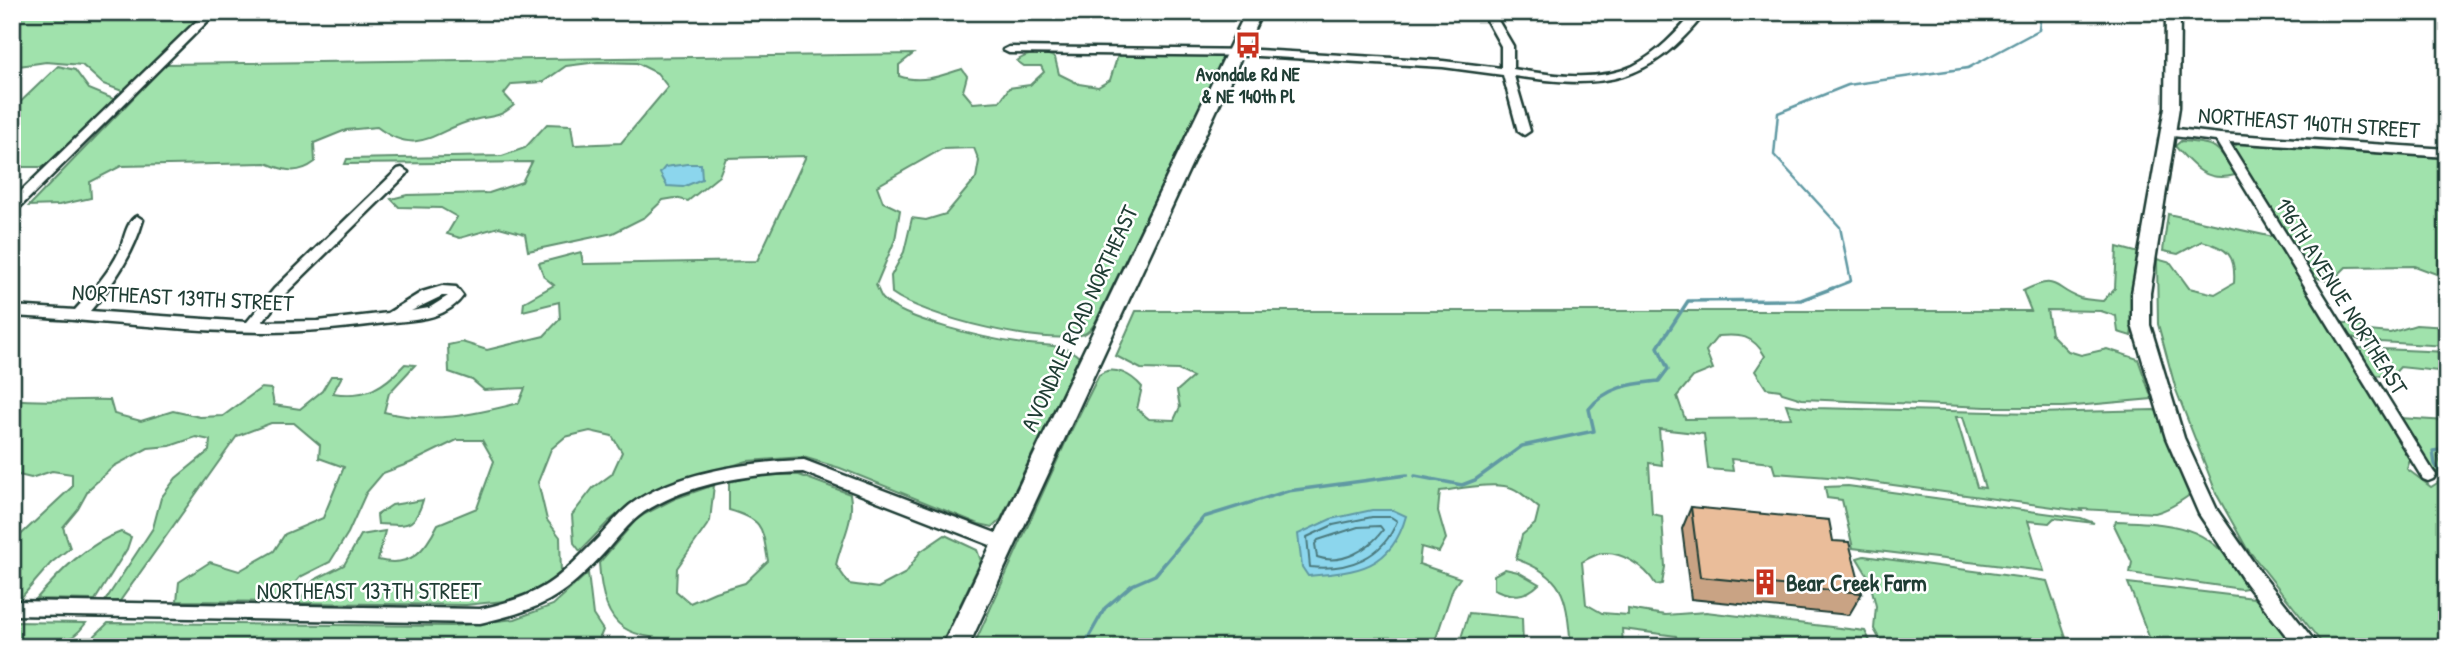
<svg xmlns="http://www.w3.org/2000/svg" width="2459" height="659" viewBox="0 0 2459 659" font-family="'Patrick Hand',sans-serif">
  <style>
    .green { fill: #a0e2ac; stroke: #609070; stroke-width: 2; fill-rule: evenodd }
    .water { fill: #8cd6ed; stroke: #6099a3; stroke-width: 2 }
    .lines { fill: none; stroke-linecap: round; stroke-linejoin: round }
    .shore { stroke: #4b7a7e; stroke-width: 2 }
    .stream-far1 { stroke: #6099a3; stroke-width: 2.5 }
    .stream { stroke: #6099a3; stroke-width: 3.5 }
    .minor-casing { stroke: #1f3d34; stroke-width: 5 }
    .tertiary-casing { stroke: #1f3d34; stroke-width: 5 }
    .secondary-casing { stroke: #1f3d34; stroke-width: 5 }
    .minor { fill: #fff; fill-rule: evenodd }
    .tertiary { fill: #fff; fill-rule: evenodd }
    .secondary { fill: #fff; fill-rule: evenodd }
    .wall { fill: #c9a384; stroke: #1f3d34; stroke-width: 2 }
    .building { fill: #eabd9a; stroke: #1f3d34; stroke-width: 2 }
    .labels { text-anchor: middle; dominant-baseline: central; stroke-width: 5; stroke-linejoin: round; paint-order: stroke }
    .far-poi-label { font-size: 19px; font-weight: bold; fill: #1f3d34; stroke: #fff }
    .street-label { font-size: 23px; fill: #1f3d34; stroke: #fff }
    .poi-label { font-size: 23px; font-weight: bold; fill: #1f3d34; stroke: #fff; text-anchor: start }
  </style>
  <rect width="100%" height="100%" fill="#fff"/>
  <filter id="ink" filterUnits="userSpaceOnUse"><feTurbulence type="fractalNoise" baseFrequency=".0143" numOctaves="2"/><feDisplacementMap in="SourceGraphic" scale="14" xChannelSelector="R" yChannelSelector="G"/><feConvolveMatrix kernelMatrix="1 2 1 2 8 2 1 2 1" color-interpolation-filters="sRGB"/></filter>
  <g filter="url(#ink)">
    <g class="green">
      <path d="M12 12H205L125 92 103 84 82 65 46 62 12 67Z"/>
      <path d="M913 54 899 65V76C921 84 941 76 962 69L967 76 963 91 973 103 1000 101 1009 88 1030 85 1044 72 1041 66H1024L1017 61C1027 53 1044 51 1055 58L1059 74 1079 84 1098 87 1110 80 1118 55H1219L1223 58 1095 323C1092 328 1089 332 1084 334 1047 348 923 316 892 293L891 276 904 252 912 218 926 220 946 214 976 178 979 161 974 148 942 149 877 186 883 202 900 210 895 240 876 285C878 289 880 296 883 299 903 320 988 339 1017 343 1038 346 1064 342 1079 357L1001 519 993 527 979 524 840 468 803 457 747 461 657 490 638 498 609 521 580 551 574 543 572 515 593 488 612 474 622 452 612 436 590 431 565 437 551 449 538 482 547 520 560 537 561 574 537 592 504 601 466 605 297 603 314 580 344 565 361 535 385 531 378 560C411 568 425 551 438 524L477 508 494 461 482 440H457L410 463 383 473 366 493 348 533 330 562 300 577 279 602 177 601 179 582 210 562 239 571 274 551 285 534 323 518 344 467 319 458 320 445 294 423H271L237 436 120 601H105L153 528 161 498 176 478 209 451 210 440 196 437 170 446 148 448 114 466 89 489 78 509 63 527 70 548 51 563 20 599 12 598V543L72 487V474L52 471 31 478 19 475 12 479V399C44 403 77 399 110 400L114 414 141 421 173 411 200 417 223 416 261 388 271 389 274 405 300 409 322 391 331 376H342L333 393C366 398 383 388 405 364L415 365 389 393 384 412C433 424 472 415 519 403L525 388 484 390 472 380 449 372 448 345 462 342 487 350 544 336 560 319 559 302 523 311 524 302 554 285 544 277 539 263 581 252 583 264 757 261 806 156 726 158 719 176 688 201 675 198 663 200 645 217 613 233 528 251 525 234 499 227 460 238 447 234 457 217 441 208 399 207 391 199 407 195 489 193 522 182 532 162 345 164 347 159 502 156 525 148 547 124 571 125 574 145 621 143 668 87 657 73 637 63 598 62 566 66 543 82 512 84 504 94 514 105C498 119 493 115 474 120 435 129 420 159 377 127L346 130 314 143 315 162C298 175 285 171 266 163L121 166 90 182 91 198 59 205 29 206 166 64Z"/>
      <path d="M58 66 75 70 89 89 116 100 51 164 41 167H12V110Z"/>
      <path d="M2181 141C2218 144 2217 144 2235 175 2206 183 2194 167 2175 146Z"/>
      <path d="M2238 144 2447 158V278L2415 266 2346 267 2331 282 2310 276 2233 147Z"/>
      <path d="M2168 214 2273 237 2407 449 2411 457 2407 469 2431 487 2439 482 2447 483V647H2325L2246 547 2217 495 2176 390 2158 324 2157 259 2171 263 2189 288 2215 294 2234 283C2236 255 2228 248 2202 241L2178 254 2163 251Z"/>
      <path d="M2117 247 2143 254 2131 336 2118 332 2116 316 2101 311 2047 310 2051 334 2068 351 2081 355 2107 349 2138 359 2152 399 2064 407H1986L1802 399 1782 393 1780 390 1766 388 1755 371 1765 356C1753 335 1740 334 1718 336L1706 351 1713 369 1693 377 1677 396 1685 419 1791 418 1786 404 1813 408 2037 413 2154 410 2160 412 2191 494C2180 502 2168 510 2155 513L2081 509 2082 511 1842 478 1775 473 1772 463 1731 459 1733 471 1708 469 1704 434 1659 429 1662 465 1649 463 1652 514 1662 516 1665 567 1662 584 1656 585C1646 567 1620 549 1598 554 1593 556 1587 559 1582 562L1586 604 1602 613 1628 615V609L1665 615 1706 612 1865 631 1873 647H1678L1676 636 1622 629 1623 647H1571C1566 598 1567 577 1516 559L1522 535 1535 524 1539 508C1531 502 1522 492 1512 488 1496 481 1458 489 1440 491L1438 511 1446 539 1439 552 1421 547 1419 564 1460 578 1453 588 1433 647H973L1067 439 1099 375C1113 364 1132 375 1142 387L1137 409 1149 419 1174 420 1180 407 1177 391 1193 377 1178 370 1141 369 1116 356 1136 311H2031L2023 291C2059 273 2053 289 2080 298 2087 300 2096 300 2103 301L2115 288ZM1956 417H1963L1985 488 1977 487Z"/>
      <path d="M2342 323H2353L2369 331 2390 333 2416 325 2447 327V346L2362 341 2350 336Z"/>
      <path d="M2359 348 2447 352V372L2400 367 2391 377 2375 375 2358 351Z"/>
      <path d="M2400 418 2447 421V452L2438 457 2445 473 2431 471Z"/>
      <path d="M758 475H799L850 494C855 521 842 538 836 565L849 584 878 588 906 573 920 552 945 535 977 550 981 561 940 647H695L693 641C628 637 604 635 599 563L635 521 645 514 674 499 714 485 710 521 677 568 676 591 690 603 715 592 745 583 768 561C762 527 764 520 729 510V482Z"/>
      <path d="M1848 486 2081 518 2094 523 2054 518 2049 523 2028 521 2044 571 1853 548 1842 500 1827 498 1825 487Z"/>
      <path d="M423 500C414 530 407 525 378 524L377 515 392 505Z"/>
      <path d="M2116 521C2189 524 2208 527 2252 587L2241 589 2130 573 2132 562 2114 525Z"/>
      <path d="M121 532 131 537 127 549 95 600 36 599C61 571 85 545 121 532Z"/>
      <path d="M1864 556 2047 581 2069 647H1884L1874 629 1876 606 1869 578 1857 558Z"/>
      <path d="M1505 569 1518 572 1539 584C1525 598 1512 597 1494 589V575Z"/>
      <path d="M588 573 593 615 603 630 596 647H83L108 623 452 626 515 619 553 605Z"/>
      <path d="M2128 583 2254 598 2263 603 2299 647H2153Z"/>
      <path d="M1469 613 1522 618 1523 647H1458Z"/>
      <path d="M12 622 86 623C67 650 42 647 12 647Z"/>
    </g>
    <g class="water">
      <path d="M687 164H701L702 179 683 187 667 186 660 173 665 167Z"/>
      <path d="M1372 510H1393L1406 516C1391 570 1356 572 1308 576L1302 567 1298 534 1331 519Z"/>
    </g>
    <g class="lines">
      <g class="shore">
        <path d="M1372 517H1391L1397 521C1383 558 1348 571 1310 567L1307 537 1333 525Z"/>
        <path d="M1380 526 1383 530C1369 549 1342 566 1317 557L1315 544 1318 540 1358 527Z"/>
      </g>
      <path class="stream-far1" d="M1828 290 1851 281 1840 227 1774 155 1778 113 1848 85 1968 68 2039 30 2041 12"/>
      <g class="stream">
        <path d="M2447 449 2433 451 2435 464 2447 483"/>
        <path d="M1415 476 1462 485 1475 480 1522 446 1594 431 1589 409C1607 386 1632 384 1659 381L1668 369 1658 347 1688 301 1801 300 1833 288"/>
        <path d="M1083 647 1105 608 1132 585 1155 575 1204 517 1288 491 1407 475"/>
      </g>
      <g class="minor-casing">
        <g id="minor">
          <path d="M206 12H217L17 210 12 211V200Z"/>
          <path d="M1482 12H1493L1513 46V69C1550 75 1597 83 1633 66 1657 54 1677 32 1695 12H1706C1647 86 1603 89 1514 76L1530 131 1524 135 1518 131 1503 75 1443 67 1258 56 1009 53 1003 50 1009 47 1258 50 1443 61 1501 68V46Z"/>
          <path d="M2168 128 2220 134 2447 149V157L2229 142 2433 471 2436 475 2433 479 2428 481 2423 479 2216 141 2164 135 2162 132Z"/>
          <path d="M402 168 408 172 406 175 284 295 262 322 318 321 388 313 422 292 442 286 456 287 463 296C445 321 412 320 385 323 346 328 307 332 268 332 183 332 97 320 12 316V306L75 310C92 291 109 273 120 250 124 240 127 220 137 216L143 220C133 255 114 283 90 311L247 322 274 289 398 169ZM442 296H448L429 308 411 311Z"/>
          <path d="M804 460 1009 538 1011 543 1009 548 1003 550 803 472C750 474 690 482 644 512 628 523 616 540 603 554 560 600 541 609 480 623L12 615V601L480 609C544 595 556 581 600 536 610 525 619 514 630 505 675 472 749 462 804 460Z"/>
        </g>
      </g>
      <g class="tertiary-casing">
        <path id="tertiary" d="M2166 12H2180L2179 107 2150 293V325L2184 438 2217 510 2260 572 2319 647H2295L2246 584 2199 514 2166 438 2132 325V293L2165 107Z"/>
      </g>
      <g class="secondary-casing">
        <path id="secondary" d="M1246 12H1262L968 647H942Z"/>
      </g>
      <use href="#minor" class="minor"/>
      <use href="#tertiary" class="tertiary"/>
      <use href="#secondary" class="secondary"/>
    </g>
    <path class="wall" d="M1691 507 1833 541 1862 593 1849 615 1691 599 1682 529Z"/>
    <path class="building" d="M1691 507 1829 520 1833 541 1849 542 1862 593 1700 577Z"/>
  </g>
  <defs>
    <g id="bus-bare" transform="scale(2.1)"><path d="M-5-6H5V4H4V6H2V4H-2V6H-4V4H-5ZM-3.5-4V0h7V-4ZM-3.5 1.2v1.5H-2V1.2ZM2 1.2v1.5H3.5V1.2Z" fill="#c8321e" stroke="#fff" stroke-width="2.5" paint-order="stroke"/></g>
    <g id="building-bare" transform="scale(2.1)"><path d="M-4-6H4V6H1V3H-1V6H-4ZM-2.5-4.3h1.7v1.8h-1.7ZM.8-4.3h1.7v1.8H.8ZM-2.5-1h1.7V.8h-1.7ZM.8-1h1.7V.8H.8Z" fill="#c8321e" stroke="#fff" stroke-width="2.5" paint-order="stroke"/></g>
  </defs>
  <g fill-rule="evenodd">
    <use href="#bus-bare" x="1248" y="45"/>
    <use href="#building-bare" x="1765" y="582"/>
  </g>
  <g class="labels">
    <g class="far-poi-label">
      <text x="1248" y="74">Avondale Rd NE<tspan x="1248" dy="22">&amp; NE 140th Pl</tspan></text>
    </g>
    <g class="street-label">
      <text transform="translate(2309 122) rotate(4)">NORTHEAST 140TH STREET</text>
      <text transform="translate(2342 296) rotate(58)">196TH AVENUE NORTHEAST</text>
      <text transform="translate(183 297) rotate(3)">NORTHEAST 139TH STREET</text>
      <text transform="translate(1079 318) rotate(-65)">AVONDALE ROAD NORTHEAST</text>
      <text x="369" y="590">NORTHEAST 137TH STREET</text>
    </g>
    <g class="poi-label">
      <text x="1786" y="582">Bear Creek Farm</text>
    </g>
  </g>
  <rect width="2459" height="659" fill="none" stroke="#fff" stroke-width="42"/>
  <rect x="21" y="21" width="2417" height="617" fill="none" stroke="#1f3d34" stroke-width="2.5" filter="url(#ink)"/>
</svg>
